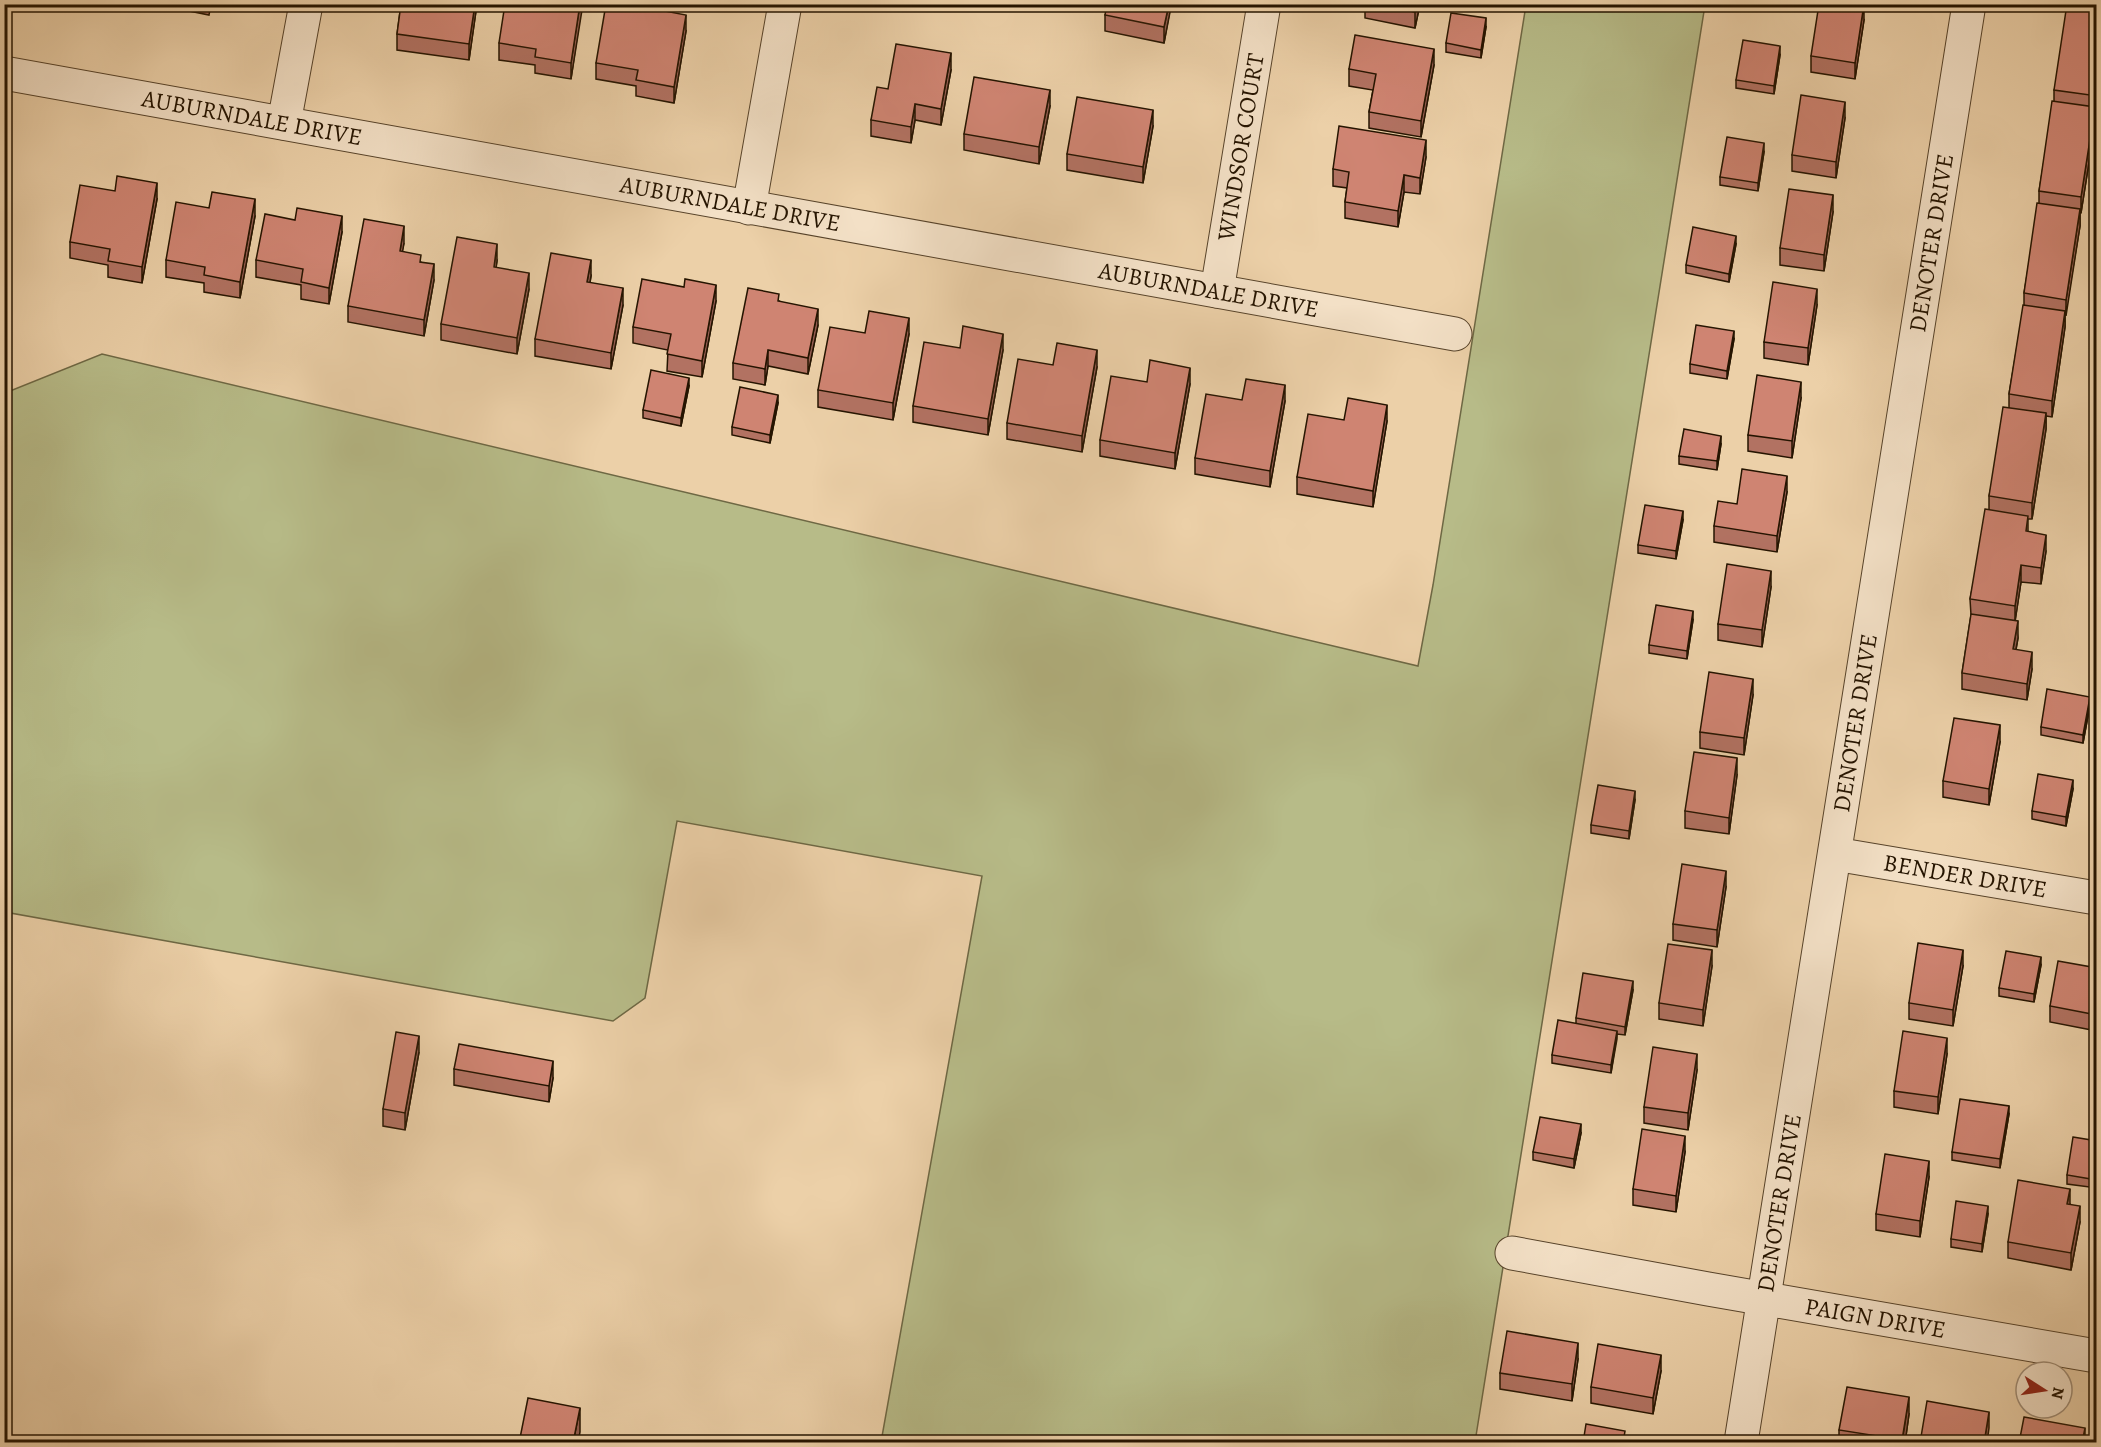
<svg xmlns="http://www.w3.org/2000/svg" width="2101" height="1447" viewBox="0 0 2101 1447" font-family="Alegreya,serif">
  <style>
    .green { fill: #b7bb88; stroke: #6e6844; stroke-width: 1.5 }
    .lines { fill: none; stroke-linecap: round; stroke-linejoin: round }
    .street-casing { stroke: #57432a; stroke-width: 35 }
    .street { stroke: #f3e0c6; stroke-width: 33 }
    .wall { fill: #b27262; stroke: #251400; stroke-width: 1.5 }
    .shaded-wall { fill: #915c50; stroke: #251400; stroke-width: 1.5 }
    .building { fill: #cf8472; stroke: #251400; stroke-width: 1.5 }
    .labels { text-anchor: middle; dominant-baseline: central; stroke-width: 4.5; stroke-linejoin: round; paint-order: stroke }
    .street-label { font-size: 24px; fill: #251400; stroke: #f3e0c6 }
  </style>
  <rect width="100%" height="100%" fill="#ecd0a8"/>
  <filter id="stains"><feTurbulence type="fractalNoise" baseFrequency=".00333" numOctaves="4"/><feColorMatrix values="0 0 0 0 .2 0 0 0 0 .09 0 0 0 0 .02 0 0 0 .5 -.17"/></filter>
  <radialGradient id="worn" r=".72"><stop offset=".6" stop-color="#630" stop-opacity="0"/><stop offset="1" stop-color="#630" stop-opacity=".3"/></radialGradient>
  <path class="green" d="M1526 5H1705L1475 1442H881L982 876 677 821 645 998 613 1021 5 912V393L102 354 1418 666 1433 585Z"/>
  <g class="lines">
    <g class="street-casing">
      <g id="street">
        <path id="s1" d="M4 73 1455 334"/>
        <path d="M284 123 306 4"/>
        <path d="M749 208 785 4"/>
        <path id="s2" d="M1217 291 1264 4"/>
        <path id="s3" d="M1835 854 2096 898"/>
        <path id="s4" d="M1512 1253 1708 1289 2096 1356"/>
        <path id="s5" d="M1741 1442 1969 4"/>
      </g>
    </g>
    <use href="#street" class="street"/>
  </g>
  <g class="wall">
    <path d="M155 4H211L209 15Z"/>
    <path d="M401 4H477L469 60 397 50V34Z"/>
    <path d="M582 4 571 79 535 73V65L499 60V43Z"/>
    <path d="M1171 4 1164 43 1105 31V15Z"/>
    <path d="M1365 4H1420L1415 28 1365 18Z"/>
    <path d="M2097 4V112H2095V124L2081 213H2080V226L2065 316V327L2052 417 2046 416V429L2032 519H2028V532L2046 551 2041 584 2021 582 2015 621 2018 638 2016 650 2032 669 2027 700 1962 689V673L1971 615 1970 599 1989 510V496L2009 408V394L2024 305V293L2039 204V191L2054 101V90Z"/>
    <path d="M1864 20 1855 79 1811 72V56Z"/>
    <path d="M1486 27 1481 58 1446 52V43Z"/>
    <path d="M686 31 674 103 636 96V86L596 79V63Z"/>
    <path d="M1780 55 1774 94 1736 88V80Z"/>
    <path d="M1434 65 1421 137 1369 128V112L1373 90 1349 86V69Z"/>
    <path d="M951 70 941 125 915 120 911 143 871 136V120L888 89Z"/>
    <path d="M1050 106 1039 164 964 150V134Z"/>
    <path d="M1845 118 1836 178 1792 171V155Z"/>
    <path d="M1153 126 1143 183 1067 170V154Z"/>
    <path d="M1764 152 1758 191 1720 185V177Z"/>
    <path d="M1426 157 1420 194 1404 192 1398 227 1345 218V202L1347 188 1333 186V169Z"/>
    <path d="M157 199 142 283 108 277V265L70 258V242Z"/>
    <path d="M209 208 255 216 240 298 204 292V283L166 277V260Z"/>
    <path d="M1833 212 1824 271 1780 265V248Z"/>
    <path d="M342 232 329 304 301 299V285L256 277V260Z"/>
    <path d="M404 243 402 251 421 262 434 280 424 336 348 322V306Z"/>
    <path d="M1736 244 1729 282 1686 273V265Z"/>
    <path d="M497 261 496 267 529 289 517 354 441 340V324Z"/>
    <path d="M591 276 590 283 623 305 611 369 535 356V339Z"/>
    <path d="M716 301 702 377 667 371 668 350 633 343V327Z"/>
    <path d="M779 301 818 325 808 374 768 366 765 385 733 379V363Z"/>
    <path d="M1817 305 1808 365 1764 358V342Z"/>
    <path d="M865 333 909 334 893 420 818 407V390Z"/>
    <path d="M1734 339 1727 379 1690 373V364Z"/>
    <path d="M960 348 1003 350 988 435 913 422V406Z"/>
    <path d="M1053 365 1097 367 1082 452 1007 439V423Z"/>
    <path d="M1147 382 1190 384 1175 469 1100 456V440Z"/>
    <path d="M689 386 681 426 643 418V410Z"/>
    <path d="M1801 398 1792 458 1748 451V435Z"/>
    <path d="M1242 400 1285 401 1270 487 1195 474V458Z"/>
    <path d="M778 403 770 443 732 435V427Z"/>
    <path d="M1344 420 1387 421 1373 507 1297 494V477Z"/>
    <path d="M1721 444 1717 470 1679 464V456Z"/>
    <path d="M1787 492 1777 552 1714 542V526L1737 504Z"/>
    <path d="M1683 520 1676 559 1638 553V545Z"/>
    <path d="M1771 587 1762 647 1718 640V624Z"/>
    <path d="M1693 620 1687 659 1649 653V645Z"/>
    <path d="M1753 695 1744 755 1700 748V732Z"/>
    <path d="M2090 705 2083 743 2041 735V727Z"/>
    <path d="M2000 742 1989 805 1943 797V781Z"/>
    <path d="M1737 775 1729 834 1685 828V811Z"/>
    <path d="M2097 777V826L2090 825V816Z"/>
    <path d="M2073 789 2066 826 2032 819V811Z"/>
    <path d="M1635 800 1629 839 1591 833V825Z"/>
    <path d="M1726 887 1717 947 1673 940V924Z"/>
    <path d="M2041 965 2034 1002 1999 996V988Z"/>
    <path d="M1712 966 1703 1026 1659 1019V1003Z"/>
    <path d="M1963 966 1953 1026 1909 1019V1003Z"/>
    <path d="M2097 968V1031L2050 1022V1006Z"/>
    <path d="M1633 990 1625 1035 1617 1034 1611 1073 1552 1063V1055L1576 1023V1018Z"/>
    <path d="M419 1052 405 1130 383 1126V1109Z"/>
    <path d="M1947 1054 1938 1114 1894 1107V1091Z"/>
    <path d="M454 1069 553 1078 549 1102 454 1085Z"/>
    <path d="M1697 1070 1688 1130 1644 1123V1107Z"/>
    <path d="M2009 1114 2000 1168 1952 1160V1152Z"/>
    <path d="M1581 1133 1574 1168 1533 1160V1152Z"/>
    <path d="M2097 1141V1188L2067 1184V1175Z"/>
    <path d="M1685 1152 1676 1212 1633 1205V1189Z"/>
    <path d="M1929 1177 1920 1237 1876 1230V1214Z"/>
    <path d="M2070 1204 2080 1222 2071 1270 2008 1258V1242Z"/>
    <path d="M1988 1214 1982 1252 1951 1247V1239Z"/>
    <path d="M1578 1359 1572 1401 1500 1389V1373Z"/>
    <path d="M1661 1371 1653 1414 1591 1403V1387Z"/>
    <path d="M1909 1414 1905 1443H1839V1430Z"/>
  </g>
  <g class="shaded-wall">
    <path d="M475 4H477L469 60V44Z"/>
    <path d="M580 4H582V10L571 79V63Z"/>
    <path d="M1169 4H1171V7L1164 43V27Z"/>
    <path d="M1417 4H1420L1415 28V12Z"/>
    <path d="M1864 4V20L1855 79V63Z"/>
    <path d="M686 15V31L674 103V87Z"/>
    <path d="M1486 18V27L1481 58V50Z"/>
    <path d="M1780 46V55L1774 94V86Z"/>
    <path d="M1434 49V65L1421 137V121Z"/>
    <path d="M951 53V70L941 125V109Z"/>
    <path d="M1050 90V106L1039 164V147Z"/>
    <path d="M1845 102V118L1836 178V162Z"/>
    <path d="M915 104V120L911 143V127Z"/>
    <path d="M2095 107V124L2081 213V197Z"/>
    <path d="M1153 110V126L1143 183V167Z"/>
    <path d="M1426 140V157L1420 194V178Z"/>
    <path d="M1764 143V152L1758 191V183Z"/>
    <path d="M1404 175V192L1398 227V211Z"/>
    <path d="M157 183V199L142 283V267Z"/>
    <path d="M1833 195V212L1824 271V255Z"/>
    <path d="M255 199V216L240 298V282Z"/>
    <path d="M2080 209V226L2066 316V300Z"/>
    <path d="M342 216V232L329 304V288Z"/>
    <path d="M404 226V243L400 267V251Z"/>
    <path d="M1736 236V244L1729 282V274Z"/>
    <path d="M497 244V261L494 283V267Z"/>
    <path d="M591 260V276L587 299V282Z"/>
    <path d="M434 264V280L424 336V320Z"/>
    <path d="M529 273V289L517 354V338Z"/>
    <path d="M716 285V301L702 377V361Z"/>
    <path d="M623 288V305L611 369V353Z"/>
    <path d="M1817 289V305L1808 365V348Z"/>
    <path d="M818 309V325L808 374V358Z"/>
    <path d="M2065 311V327L2052 417V401Z"/>
    <path d="M909 318V334L893 420V403Z"/>
    <path d="M1734 331V339L1727 379V371Z"/>
    <path d="M1003 334V350L988 435V419Z"/>
    <path d="M768 350V366L765 385V369Z"/>
    <path d="M1097 350V367L1082 452V436Z"/>
    <path d="M1190 368V384L1175 469V453Z"/>
    <path d="M689 378V386L681 426V418Z"/>
    <path d="M1801 382V398L1792 458V441Z"/>
    <path d="M1285 385V401L1270 487V471Z"/>
    <path d="M778 395V403L770 443V435Z"/>
    <path d="M1387 405V421L1373 507V491Z"/>
    <path d="M2046 413V429L2032 519V503Z"/>
    <path d="M1721 436V444L1717 470V461Z"/>
    <path d="M1787 476V492L1777 552V536Z"/>
    <path d="M1683 511V520L1676 559V551Z"/>
    <path d="M2046 535V551L2041 584V568Z"/>
    <path d="M2021 565V582L2015 622V606Z"/>
    <path d="M1771 571V587L1762 647V630Z"/>
    <path d="M1693 611V620L1687 659V651Z"/>
    <path d="M2018 621V638L2013 665V649Z"/>
    <path d="M2032 652V669L2027 700V684Z"/>
    <path d="M1753 679V695L1744 755V738Z"/>
    <path d="M2090 697V705L2083 743V735Z"/>
    <path d="M2000 725V742L1989 805V789Z"/>
    <path d="M1737 758V775L1729 834V818Z"/>
    <path d="M2073 780V789L2066 826V817Z"/>
    <path d="M1635 791V800L1629 839V831Z"/>
    <path d="M1726 871V887L1717 947V930Z"/>
    <path d="M1712 950V966L1703 1026V1010Z"/>
    <path d="M1963 950V966L1953 1026V1010Z"/>
    <path d="M2041 957V965L2034 1002V994Z"/>
    <path d="M1633 981V990L1625 1035V1027Z"/>
    <path d="M1617 1031V1039L1611 1073V1065Z"/>
    <path d="M419 1036V1052L405 1130V1113Z"/>
    <path d="M1947 1038V1054L1938 1114V1097Z"/>
    <path d="M1697 1054V1070L1688 1130V1113Z"/>
    <path d="M553 1061V1078L549 1102V1086Z"/>
    <path d="M2009 1106V1114L2000 1168V1159Z"/>
    <path d="M1581 1124V1133L1574 1168V1159Z"/>
    <path d="M1685 1136V1152L1676 1212V1196Z"/>
    <path d="M1929 1161V1177L1920 1237V1221Z"/>
    <path d="M2070 1189V1206L2067 1204Z"/>
    <path d="M1988 1206V1214L1982 1252V1244Z"/>
    <path d="M2080 1206V1222L2071 1270V1253Z"/>
    <path d="M1578 1343V1359L1572 1401V1384Z"/>
    <path d="M1661 1355V1371L1653 1414V1398Z"/>
    <path d="M1909 1397V1414L1905 1443H1902Z"/>
    <path d="M580 1408V1432L578 1443H573Z"/>
    <path d="M1989 1412V1428L1987 1443H1984Z"/>
    <path d="M2085 1428V1443H2082Z"/>
  </g>
  <g class="building">
    <path d="M401 4H475L469 44 397 34Z"/>
    <path d="M505 4H580L571 63 535 57 536 49 499 43Z"/>
    <path d="M606 4H628L686 15 674 87 636 80 638 70 596 63Z"/>
    <path d="M1107 4H1169L1164 27 1105 15Z"/>
    <path d="M1378 4H1417L1415 12Z"/>
    <path d="M1819 4H1864L1855 63 1811 56Z"/>
    <path d="M2067 4H2097V96L2054 90Z"/>
    <path d="M1451 13 1486 18 1481 50 1446 43Z"/>
    <path d="M1355 35 1434 49 1421 121 1369 112 1376 74 1349 69Z"/>
    <path d="M1743 40 1780 46 1774 86 1736 80Z"/>
    <path d="M896 44 951 53 941 109 915 104 911 127 871 120 877 87 888 89Z"/>
    <path d="M974 77 1050 90 1039 147 964 134Z"/>
    <path d="M1801 95 1845 102 1836 162 1792 155Z"/>
    <path d="M1077 97 1153 110 1143 167 1067 154Z"/>
    <path d="M2052 101 2095 107 2081 197 2039 191Z"/>
    <path d="M1339 126 1426 140 1420 178 1404 175 1398 211 1345 202 1349 172 1333 169Z"/>
    <path d="M1727 137 1764 143 1758 183 1720 177Z"/>
    <path d="M117 176 157 183 142 267 108 261 110 249 70 242 80 185 115 191Z"/>
    <path d="M1789 189 1833 195 1824 255 1780 248Z"/>
    <path d="M212 192 255 199 240 282 204 275 205 267 166 260 176 202 209 208Z"/>
    <path d="M2037 203 2080 209 2066 300 2024 293Z"/>
    <path d="M297 208 342 216 329 288 301 282 303 269 256 260 265 214 295 220Z"/>
    <path d="M364 219 404 226 400 251 421 255 420 262 434 264 424 320 348 306Z"/>
    <path d="M1693 227 1736 236 1729 274 1686 265Z"/>
    <path d="M457 237 497 244 494 267 529 273 517 338 441 324Z"/>
    <path d="M551 253 591 260 587 282 623 288 611 353 535 339Z"/>
    <path d="M642 279 684 287 685 279 716 285 702 361 667 354 671 334 633 327Z"/>
    <path d="M1773 282 1817 289 1808 348 1764 342Z"/>
    <path d="M748 288 779 294 778 301 818 309 808 358 768 350 765 369 733 363Z"/>
    <path d="M2023 305 2065 311 2052 401 2009 394Z"/>
    <path d="M869 311 909 318 893 403 818 390 830 327 865 333Z"/>
    <path d="M1696 325 1734 331 1727 371 1690 364Z"/>
    <path d="M963 326 1003 334 988 419 913 406 924 342 960 348Z"/>
    <path d="M1057 343 1097 350 1082 436 1007 423 1018 359 1053 365Z"/>
    <path d="M1150 360 1190 368 1175 453 1100 440 1111 376 1147 382Z"/>
    <path d="M651 370 689 378 681 418 643 410Z"/>
    <path d="M1757 375 1801 382 1792 441 1748 435Z"/>
    <path d="M1246 379 1285 385 1270 471 1195 458 1206 394 1242 400Z"/>
    <path d="M740 387 778 395 770 435 732 427Z"/>
    <path d="M1348 398 1387 405 1373 491 1297 477 1308 414 1344 420Z"/>
    <path d="M2003 407 2046 413 2032 503 1989 496Z"/>
    <path d="M1684 429 1721 436 1717 461 1679 456Z"/>
    <path d="M1742 469 1787 476 1777 536 1714 526 1718 501 1737 504Z"/>
    <path d="M1645 505 1683 511 1676 551 1638 545Z"/>
    <path d="M1985 509 2028 516 2026 531 2046 535 2041 568 2021 565 2015 606 1970 599Z"/>
    <path d="M1727 564 1771 571 1762 630 1718 624Z"/>
    <path d="M1656 605 1693 611 1687 651 1649 645Z"/>
    <path d="M1971 614 2018 621 2013 649 2032 652 2027 684 1962 673Z"/>
    <path d="M1709 672 1753 679 1744 738 1700 732Z"/>
    <path d="M2047 689 2090 697 2083 735 2041 727Z"/>
    <path d="M1954 718 2000 725 1989 789 1943 781Z"/>
    <path d="M1694 752 1737 758 1729 818 1685 811Z"/>
    <path d="M2038 774 2073 780 2066 817 2032 811Z"/>
    <path d="M2097 777V817L2090 816Z"/>
    <path d="M1598 785 1635 791 1629 831 1591 825Z"/>
    <path d="M1682 864 1726 871 1717 930 1673 924Z"/>
    <path d="M1918 943 1963 950 1953 1010 1909 1003Z"/>
    <path d="M1668 944 1712 950 1703 1010 1659 1003Z"/>
    <path d="M2006 951 2041 957 2034 994 1999 988Z"/>
    <path d="M2058 961 2097 968V1015L2050 1006Z"/>
    <path d="M1583 973 1633 981 1625 1027 1576 1018Z"/>
    <path d="M1558 1020 1617 1031 1611 1065 1552 1055Z"/>
    <path d="M1903 1031 1947 1038 1938 1097 1894 1091Z"/>
    <path d="M396 1032 419 1036 405 1113 383 1109Z"/>
    <path d="M459 1044 553 1061 549 1086 454 1069Z"/>
    <path d="M1653 1047 1697 1054 1688 1113 1644 1107Z"/>
    <path d="M1960 1099 2009 1106 2000 1159 1952 1152Z"/>
    <path d="M1540 1117 1581 1124 1574 1159 1533 1152Z"/>
    <path d="M1642 1129 1685 1136 1676 1196 1633 1189Z"/>
    <path d="M2073 1137 2097 1141V1180L2067 1175Z"/>
    <path d="M1885 1154 1929 1161 1920 1221 1876 1214Z"/>
    <path d="M2018 1180 2070 1189 2067 1204 2080 1206 2071 1253 2008 1242Z"/>
    <path d="M1956 1201 1988 1206 1982 1244 1951 1239Z"/>
    <path d="M1507 1331 1578 1343 1572 1384 1500 1373Z"/>
    <path d="M1598 1344 1661 1355 1653 1398 1591 1387Z"/>
    <path d="M1847 1387 1909 1397 1902 1440 1839 1430Z"/>
    <path d="M528 1398 580 1408 573 1443H519Z"/>
    <path d="M1927 1401 1989 1412 1984 1443H1920Z"/>
    <path d="M2024 1417 2085 1428 2082 1443H2019Z"/>
    <path d="M1586 1424 1625 1431 1623 1443H1583Z"/>
  </g>
  <g class="labels">
    <g class="street-label">
      <text stroke="none"><textPath href="#s1" startOffset="252">AUBURNDALE DRIVE</textPath></text>
      <text stroke="none"><textPath href="#s2" startOffset="146">WINDSOR COURT</textPath></text>
      <text stroke="none"><textPath href="#s1" startOffset="738">AUBURNDALE DRIVE</textPath></text>
      <text stroke="none"><textPath href="#s5" startOffset="1214">DENOTER DRIVE</textPath></text>
      <text stroke="none"><textPath href="#s1" startOffset="1224">AUBURNDALE DRIVE</textPath></text>
      <text stroke="none"><textPath href="#s5" startOffset="728">DENOTER DRIVE</textPath></text>
      <text stroke="none"><textPath href="#s3" startOffset="132">BENDER DRIVE</textPath></text>
      <text stroke="none"><textPath href="#s5" startOffset="242">DENOTER DRIVE</textPath></text>
      <text stroke="none"><textPath href="#s4" startOffset="369">PAIGN DRIVE</textPath></text>
    </g>
  </g>
  <rect width="2101" height="1447" fill="none" stroke="#ecd0a8" stroke-width="24"/>
  <rect x="6" y="6" width="2089" height="1435" fill="none" stroke="#251400" stroke-width="3"/>
  <rect x="12" y="12" width="2077" height="1423" fill="none" stroke="#251400" stroke-width="1.5"/>
  <g transform="translate(2044 1390) rotate(102)"><circle r="28" fill="#f3e0c6" stroke="#a18e77" stroke-width="1.5"/>
  <path d="M0-4.5L10 22L0 15L-10 22Z" fill="#8f2418"/>
  <text y="-9" font-size="16" font-weight="bold" text-anchor="middle" fill="#251400">N</text>
  </g>
  <rect width="100%" height="100%" filter="url(#stains)"/>
  <rect width="100%" height="100%" fill="url(#worn)"/>
</svg>
